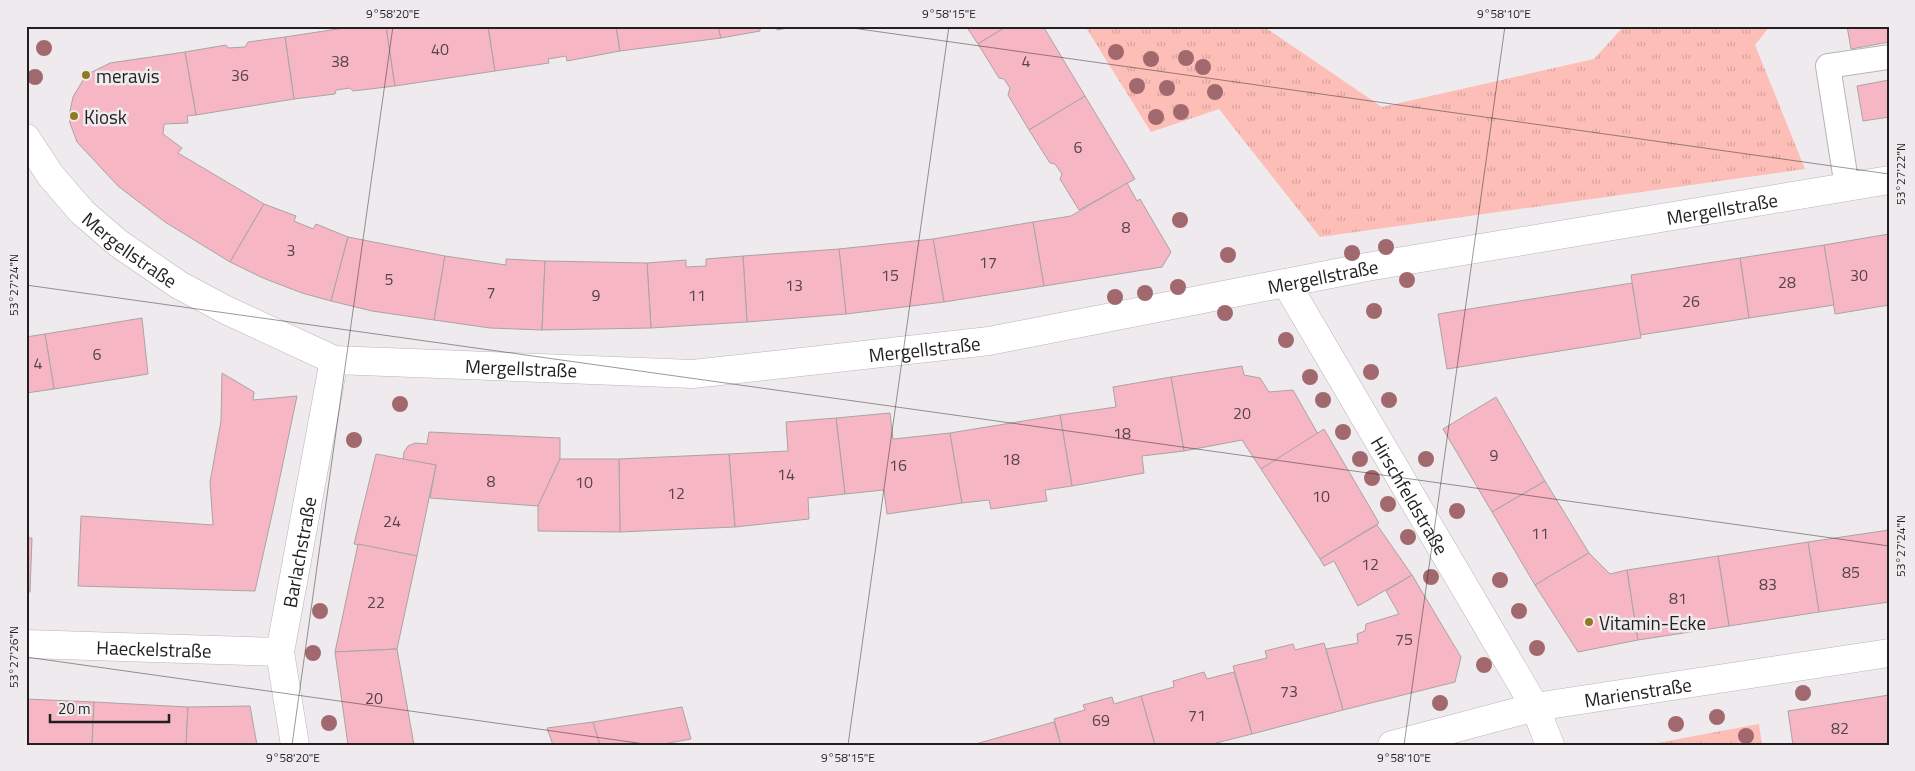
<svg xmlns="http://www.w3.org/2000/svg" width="1915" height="771" viewBox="0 0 1915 771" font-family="'Titillium Web',sans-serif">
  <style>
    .grass { fill: url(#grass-tufts) }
    .building { fill: #f7b6c4; stroke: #a9a4a5 }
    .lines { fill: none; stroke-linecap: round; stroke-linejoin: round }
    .lane-casing { stroke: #b9b4b7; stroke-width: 26 }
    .street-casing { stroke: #b9b4b7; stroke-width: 29 }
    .lane { stroke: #fff; stroke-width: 24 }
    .street { stroke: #fff; stroke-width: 28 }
    .tree { fill: #a1696d }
    .ticks { fill: none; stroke: #211f20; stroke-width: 1; stroke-opacity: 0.45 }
    .poi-dot { fill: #927a21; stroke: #efeaed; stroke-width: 2 }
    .labels { text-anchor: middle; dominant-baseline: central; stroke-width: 5; stroke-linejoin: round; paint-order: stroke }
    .number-label { font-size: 16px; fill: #564549 }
    .poi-label { font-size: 19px; fill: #211f20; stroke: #efeaed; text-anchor: start }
    .street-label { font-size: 19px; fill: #211f20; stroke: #efeaed }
    .neatline { fill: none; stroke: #211f20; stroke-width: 2 }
    .ticks-label { font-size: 12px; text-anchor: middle; fill: #211f20 }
  </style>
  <defs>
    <pattern id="grass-tufts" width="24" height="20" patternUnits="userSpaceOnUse" patternTransform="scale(1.25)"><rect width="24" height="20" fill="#fcbeb7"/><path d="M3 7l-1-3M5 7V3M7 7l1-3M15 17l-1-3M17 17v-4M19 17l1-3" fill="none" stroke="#d8a39d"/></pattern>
  </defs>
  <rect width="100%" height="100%" fill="#efeaed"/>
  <g class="grass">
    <path d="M1085 26H1263L1382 107 1594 59 1624 26H1770L1755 45 1805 169 1320 237 1219 109 1151 132Z"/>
    <path d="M1759 724 1762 745H1646Z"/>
  </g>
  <g class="building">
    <path d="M357 26H386L395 86 353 91 350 88 336 90 335 94 294 99 285 37Z"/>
    <path d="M386 26H488L495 71 395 86Z"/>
    <path d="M488 26H616L620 51 567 61 566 56 548 59 549 63 495 71Z"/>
    <path d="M616 26H718L721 38 620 51Z"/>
    <path d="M718 26H799L777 30V26L760 28V31L721 38Z"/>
    <path d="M966 26H1007L978 44Z"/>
    <path d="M1007 26H1043L1085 96 1029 130 1008 95 1010 88 1004 79 999 78 978 44Z"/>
    <path d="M1847 26H1889V42L1851 49Z"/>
    <path d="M285 37 294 99 196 115 185 52 226 45 228 48 245 47 248 42Z"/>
    <path d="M185 52 196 115 187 116 188 123 164 124 163 134 182 148 178 153 264 204 230 262 165 222 118 186 77 142 70 123 69 116 73 97 86 75 110 63Z"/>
    <path d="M1889 80V117L1863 121 1857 86Z"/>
    <path d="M1085 96 1135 179 1079 210 1060 179 1062 174 1055 164 1050 163 1029 130Z"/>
    <path d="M1127 183 1137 201 1140 199 1171 252 1162 267 1044 286 1033 222 1071 216Z"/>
    <path d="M264 204 296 216 294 221 313 229 316 224 348 237 331 301 302 293 263 278 230 262Z"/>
    <path d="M1033 222 1044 286 944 302 933 239Z"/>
    <path d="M1889 234V305L1835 314 1824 245Z"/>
    <path d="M348 237 445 256 434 320 372 311 331 301Z"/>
    <path d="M933 239 944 302 846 314 839 249Z"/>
    <path d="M1824 245 1834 305 1749 318 1740 258Z"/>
    <path d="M839 249 846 314 747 322 743 256Z"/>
    <path d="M445 256 506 265V259L545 261 542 330 490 328 434 320Z"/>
    <path d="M743 256 747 322 651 328 647 263 686 260V267L706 266V259Z"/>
    <path d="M1740 258 1749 318 1640 335 1631 275Z"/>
    <path d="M545 261 647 263 651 328 542 330Z"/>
    <path d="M1632 283 1641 338 1447 369 1438 314Z"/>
    <path d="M142 318 148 374 54 389 45 334Z"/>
    <path d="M45 334 54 389 26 393V337Z"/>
    <path d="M1242 366 1244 375 1260 378 1269 392 1293 390 1318 434 1261 469 1242 440 1184 451 1171 377Z"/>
    <path d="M222 373 254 392 253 400 297 396 275 501 255 591 78 586 81 516 213 525 210 482 221 421Z"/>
    <path d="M1171 377 1184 451 1142 456 1144 473 1072 486 1060 415 1116 407 1113 387Z"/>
    <path d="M1496 397 1545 481 1492 512 1443 429Z"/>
    <path d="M890 413 893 439 950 433 962 503 887 514 884 490 845 494 836 418Z"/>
    <path d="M1060 415 1072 486 1045 490 1047 501 991 509 989 500 962 503 950 433Z"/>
    <path d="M836 418 845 494 808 498 809 519 735 527 729 454 788 451 786 422Z"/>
    <path d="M1324 429 1379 523 1320 559 1261 469Z"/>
    <path d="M429 432 560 438V459L538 506 430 498 436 465 403 460 404 452 408 446 415 443 427 444Z"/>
    <path d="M376 454 436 465 417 556 354 544Z"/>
    <path d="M729 454 735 527 620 532 619 459Z"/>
    <path d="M560 459H619L620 532 538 531V506Z"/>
    <path d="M1545 481 1589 553 1535 585 1492 512Z"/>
    <path d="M1377 525 1412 575 1358 606 1334 561 1324 566 1320 559Z"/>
    <path d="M1889 530V602L1819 612 1808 542Z"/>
    <path d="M26 538H32L30 592H26Z"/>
    <path d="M1808 542 1819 612 1729 626 1718 556Z"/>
    <path d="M358 544 417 556 397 649 335 652Z"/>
    <path d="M1589 553 1610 574 1627 570 1638 640 1578 652 1535 585Z"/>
    <path d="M1718 556 1729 626 1638 640 1627 570Z"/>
    <path d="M1412 575 1461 657 1455 682 1343 710 1326 649 1358 643 1357 634 1365 631 1366 624 1399 614 1386 591Z"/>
    <path d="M1324 643 1343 710 1252 734 1233 666 1267 658 1265 651 1293 644 1295 650Z"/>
    <path d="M397 649 414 745H348L335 652Z"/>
    <path d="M1204 672 1207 679 1234 672 1252 734 1208 745H1155L1141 696 1174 687 1173 681Z"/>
    <path d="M1889 695V745H1793L1788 711Z"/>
    <path d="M1141 696 1155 745H1061L1054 719 1085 710 1083 705 1112 697 1114 704Z"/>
    <path d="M26 699 94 702 92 745H26Z"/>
    <path d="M94 702 188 707 186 745H92Z"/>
    <path d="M250 706 257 745H186L188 707Z"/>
    <path d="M682 707 691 739 658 745H600L593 722Z"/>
    <path d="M593 722 600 745H553L547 728Z"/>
    <path d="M1054 722 1061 745H972Z"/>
  </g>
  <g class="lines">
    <g class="lane-casing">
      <path id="lane" d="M1847 187 1828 66 1889 57"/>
    </g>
    <g class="street-casing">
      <g id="street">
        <path id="s1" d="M26 138 51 176 82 212 118 243 179 285 226 310 334 360 693 374 989 341 1367 267 1889 180"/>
        <path id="s2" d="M1286 283 1535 707 1550 745"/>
        <path id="s3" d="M26 644 280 652"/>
        <path id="s4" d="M295 745 280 652 334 360"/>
        <path id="s5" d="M1392 745 1535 707 1889 653"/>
      </g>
    </g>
    <use href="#lane" class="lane"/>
    <use href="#street" class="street"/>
  </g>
  <g class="tree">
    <circle cx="44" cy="48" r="8"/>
    <circle cx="1116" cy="52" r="8"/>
    <circle cx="1186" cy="58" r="8"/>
    <circle cx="1151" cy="59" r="8"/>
    <circle cx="1203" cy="67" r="8"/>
    <circle cx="35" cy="77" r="8"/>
    <circle cx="1137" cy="86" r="8"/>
    <circle cx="1167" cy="88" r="8"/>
    <circle cx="1215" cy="92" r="8"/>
    <circle cx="1181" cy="112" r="8"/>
    <circle cx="1156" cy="117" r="8"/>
    <circle cx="1180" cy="220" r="8"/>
    <circle cx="1386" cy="247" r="8"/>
    <circle cx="1352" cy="253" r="8"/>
    <circle cx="1228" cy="255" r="8"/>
    <circle cx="1407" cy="280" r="8"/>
    <circle cx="1178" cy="287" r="8"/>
    <circle cx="1145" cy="293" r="8"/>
    <circle cx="1115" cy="297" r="8"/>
    <circle cx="1374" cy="311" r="8"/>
    <circle cx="1225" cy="313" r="8"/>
    <circle cx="1286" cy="340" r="8"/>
    <circle cx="1371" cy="372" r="8"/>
    <circle cx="1310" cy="377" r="8"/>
    <circle cx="1323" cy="400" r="8"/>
    <circle cx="1389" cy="400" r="8"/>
    <circle cx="400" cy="404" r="8"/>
    <circle cx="1343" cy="432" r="8"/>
    <circle cx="354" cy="440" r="8"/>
    <circle cx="1360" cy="459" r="8"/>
    <circle cx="1426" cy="459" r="8"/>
    <circle cx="1372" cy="478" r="8"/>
    <circle cx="1388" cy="504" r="8"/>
    <circle cx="1457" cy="511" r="8"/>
    <circle cx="1408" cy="537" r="8"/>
    <circle cx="1431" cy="577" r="8"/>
    <circle cx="1500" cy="580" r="8"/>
    <circle cx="320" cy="611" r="8"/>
    <circle cx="1519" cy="611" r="8"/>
    <circle cx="1537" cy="648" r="8"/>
    <circle cx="313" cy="653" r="8"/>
    <circle cx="1484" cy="665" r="8"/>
    <circle cx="1803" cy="693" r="8"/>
    <circle cx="1440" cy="703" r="8"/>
    <circle cx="1717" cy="717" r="8"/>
    <circle cx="329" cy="723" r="8"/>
    <circle cx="1676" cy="724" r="8"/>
    <circle cx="1746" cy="736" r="8"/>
  </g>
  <path class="ticks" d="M838 26 1889 174M26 285 1889 546M26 657 652 745M292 745 393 26M848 745 949 26M1404 745 1505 26"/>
  <g class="poi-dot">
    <circle cx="86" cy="75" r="5"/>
    <circle cx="74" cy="116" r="5"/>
    <circle cx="1589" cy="622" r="5"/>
  </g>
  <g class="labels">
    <g class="number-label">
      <text x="440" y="49">40</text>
      <text x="340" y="61">38</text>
      <text x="1026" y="61">4</text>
      <text x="240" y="75">36</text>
      <text x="1078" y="147">6</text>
      <text x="1126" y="227">8</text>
      <text x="291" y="250">3</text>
      <text x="988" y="262">17</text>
      <text x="890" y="275">15</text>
      <text x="1859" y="275">30</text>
      <text x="389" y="279">5</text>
      <text x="1787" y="282">28</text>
      <text x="794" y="285">13</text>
      <text x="491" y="292">7</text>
      <text x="596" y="295">9</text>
      <text x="697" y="295">11</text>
      <text x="1691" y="301">26</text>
      <text x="97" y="354">6</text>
      <text x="38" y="363">4</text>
      <text x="1242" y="413">20</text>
      <text x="1122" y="433">18</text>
      <text x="1494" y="455">9</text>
      <text x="1011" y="459">18</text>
      <text x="898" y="465">16</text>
      <text x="786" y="474">14</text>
      <text x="491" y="481">8</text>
      <text x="584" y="482">10</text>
      <text x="676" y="493">12</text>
      <text x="1321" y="496">10</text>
      <text x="392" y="521">24</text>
      <text x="1540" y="533">11</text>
      <text x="1370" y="564">12</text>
      <text x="1851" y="572">85</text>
      <text x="1768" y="584">83</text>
      <text x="1678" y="598">81</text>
      <text x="376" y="602">22</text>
      <text x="1404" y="639">75</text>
      <text x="1289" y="691">73</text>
      <text x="374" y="698">20</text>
      <text x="1197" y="715">71</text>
      <text x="1101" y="720">69</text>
      <text x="1840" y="728">82</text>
    </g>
    <g class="poi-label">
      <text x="96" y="75">meravis</text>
      <text x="84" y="116">Kiosk</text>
      <text x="1599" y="622">Vitamin-Ecke</text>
    </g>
    <g class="street-label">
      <text stroke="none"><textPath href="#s1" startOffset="1789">Mergellstraße</textPath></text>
      <text stroke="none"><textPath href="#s1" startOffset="154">Mergellstraße</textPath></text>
      <text stroke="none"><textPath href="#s1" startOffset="1384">Mergellstraße</textPath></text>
      <text stroke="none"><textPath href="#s1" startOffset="979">Mergellstraße</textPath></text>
      <text stroke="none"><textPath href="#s1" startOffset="574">Mergellstraße</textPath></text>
      <text stroke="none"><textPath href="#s2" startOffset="246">Hirschfeldstraße</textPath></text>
      <text stroke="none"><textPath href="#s4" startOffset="196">Barlachstraße</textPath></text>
      <text stroke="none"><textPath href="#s3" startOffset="128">Haeckelstraße</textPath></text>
      <text stroke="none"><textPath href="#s5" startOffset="252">Marienstraße</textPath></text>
    </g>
  </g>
  <rect width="1915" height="771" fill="none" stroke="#efeaed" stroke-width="55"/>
  <path d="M50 714v8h119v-8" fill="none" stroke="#211f20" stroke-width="2.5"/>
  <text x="58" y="714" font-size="15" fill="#211f20" stroke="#efeaed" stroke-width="4" paint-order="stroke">20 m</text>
  <rect x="28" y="28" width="1860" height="716" class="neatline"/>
  <g class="ticks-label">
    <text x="393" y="18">9°58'20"E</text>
    <text x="949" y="18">9°58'15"E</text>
    <text x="1504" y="18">9°58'10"E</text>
    <text transform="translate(1901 174) rotate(-90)" y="4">53°27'22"N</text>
    <text transform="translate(14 285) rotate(-90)" y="4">53°27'24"N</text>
    <text transform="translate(1901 546) rotate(-90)" y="4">53°27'24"N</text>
    <text transform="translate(14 657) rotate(-90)" y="4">53°27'26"N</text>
    <text x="293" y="762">9°58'20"E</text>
    <text x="848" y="762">9°58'15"E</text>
    <text x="1404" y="762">9°58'10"E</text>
  </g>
</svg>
